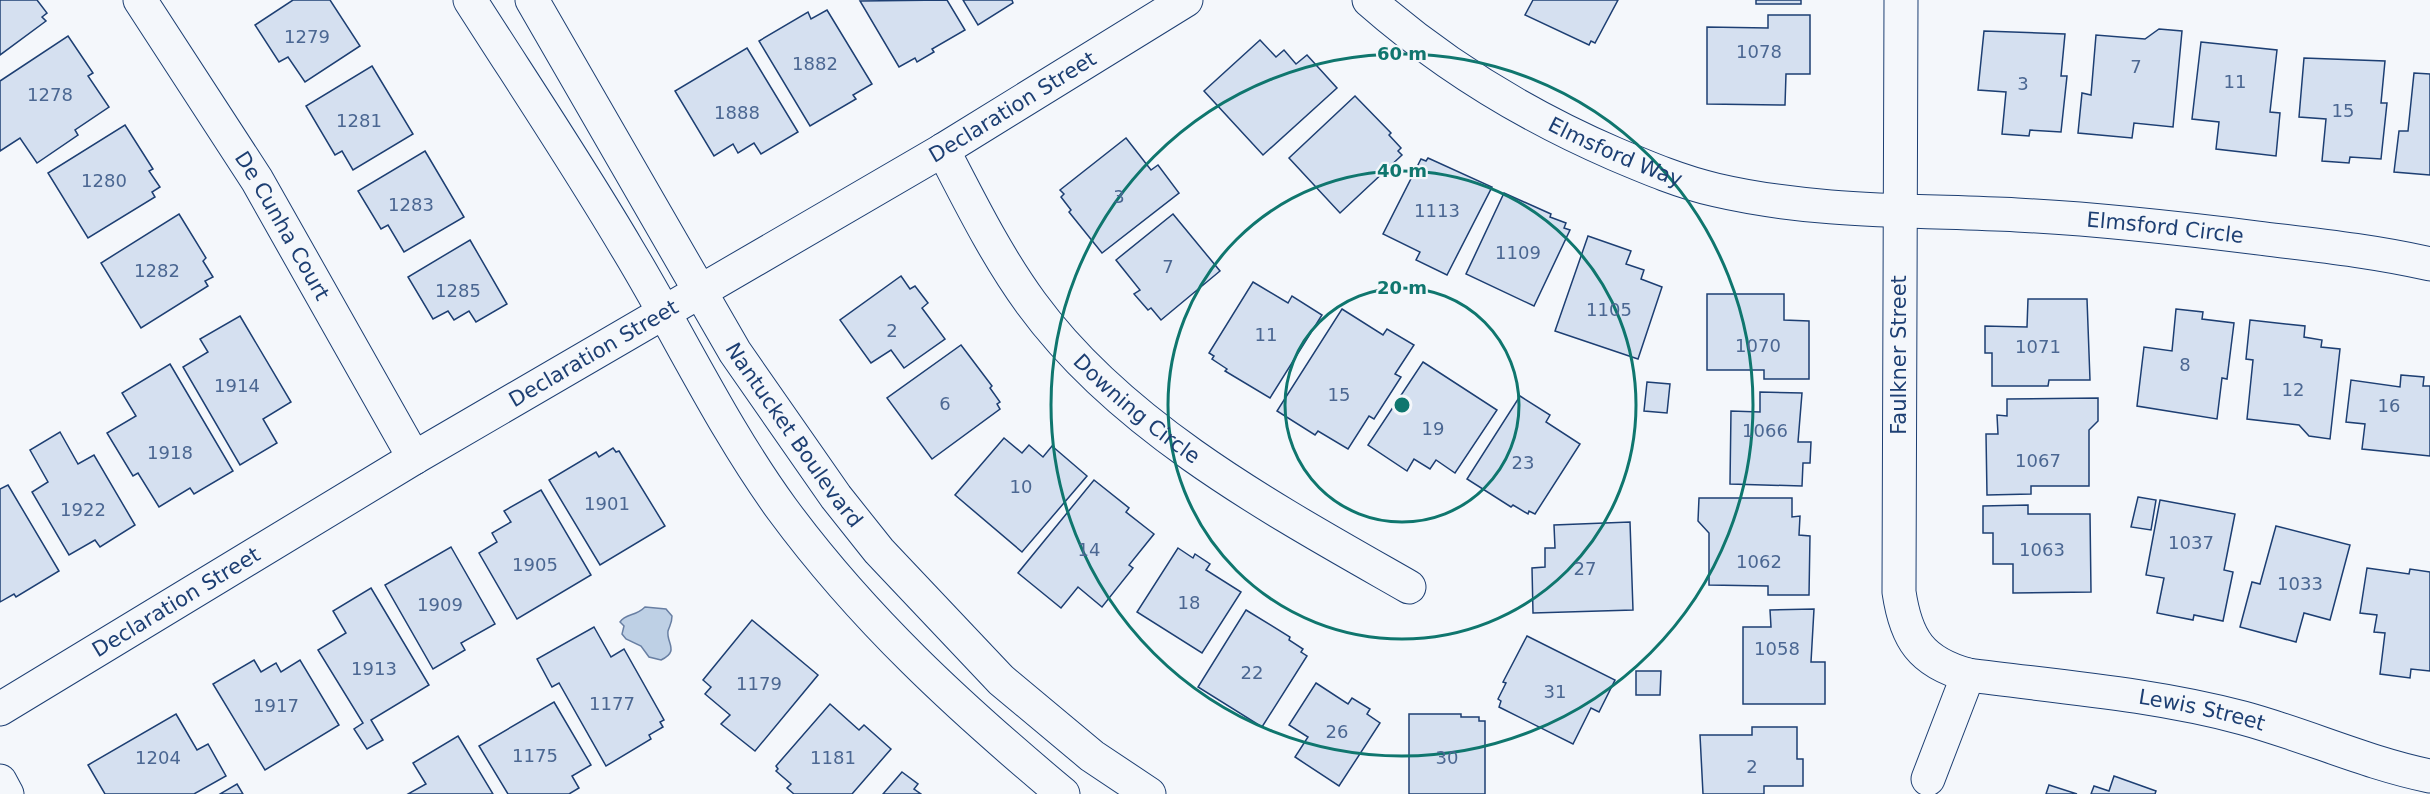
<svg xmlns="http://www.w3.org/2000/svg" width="2430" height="794" viewBox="0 0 2430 794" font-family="'DejaVu Sans',sans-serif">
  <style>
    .water { fill: #bed0e5; stroke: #687fa3; stroke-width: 1.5 }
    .building { fill: #d5e0f0; stroke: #1d3f73; stroke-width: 1.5 }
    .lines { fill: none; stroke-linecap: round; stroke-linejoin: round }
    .minor-casing { stroke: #1d3f73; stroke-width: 35 }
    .tertiary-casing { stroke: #1d3f73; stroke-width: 35 }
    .minor { stroke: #f4f7fb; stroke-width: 33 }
    .tertiary { stroke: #f4f7fb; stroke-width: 33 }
    .ring { fill: none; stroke: #0f766e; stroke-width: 3 }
    .labels { text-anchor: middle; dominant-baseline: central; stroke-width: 4.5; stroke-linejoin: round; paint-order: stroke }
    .number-label { font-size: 18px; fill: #4b6792 }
    .street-label { font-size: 21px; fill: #1d3f73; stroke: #f4f7fb }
    .centre { fill: #0f766e; stroke: #f4f7fb; stroke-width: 3 }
    .ring-label { font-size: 18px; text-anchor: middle; font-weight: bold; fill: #0f766e; stroke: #f4f7fb; stroke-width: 4.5; stroke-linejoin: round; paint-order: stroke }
  </style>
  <rect width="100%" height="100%" fill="#f4f7fb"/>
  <path class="water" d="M645 607 666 609 672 616C672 623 670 625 668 631 666 643 680 651 661 660L649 657 641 646 626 639 622 634 624 626 620 622C626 613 635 617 645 607Z"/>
  <g class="building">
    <path d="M0 0H37L47 13 42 17 46 21 0 55Z"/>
    <path d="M293 0H330L360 46 305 82 288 57 279 62 255 25Z"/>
    <path d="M947 0 965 30 932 49 934 52 917 62 915 58 899 67 860 1Z"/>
    <path d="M963 0H1012L1013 3 978 25Z"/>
    <path d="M1533 0H1618L1595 43 1591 41 1589 45 1525 15Z"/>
    <rect x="1756" y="0" width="45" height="4"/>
    <path d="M827 10 872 84 853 95 856 99 810 126 759 41 808 12 811 19Z"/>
    <path d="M1768 15H1810V74H1786L1785 105 1707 104V27L1768 28Z"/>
    <path d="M2159 29 2182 31 2173 127 2134 123 2132 138 2078 133 2082 93 2091 95 2096 35 2145 39Z"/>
    <path d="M1984 31 2065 34 2061 76H2067L2061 132 2030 130 2029 136 2002 134 2006 92 1978 90Z"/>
    <path d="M68 36 93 73 88 76 109 107 75 130 78 135 37 163 20 138 0 151V81Z"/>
    <path d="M1260 40 1276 57 1284 50 1296 64 1307 55 1337 88 1263 155 1204 91Z"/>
    <path d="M2201 42 2277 50 2270 112 2280 113 2276 156 2216 149 2219 122 2192 119Z"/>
    <path d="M747 48 798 132 761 154 754 143 738 153 733 144 714 156 675 91Z"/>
    <path d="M2304 58 2385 61 2381 103H2387L2381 159 2350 157 2349 163 2322 161 2326 119 2299 117Z"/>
    <path d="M372 66 413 134 353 170 342 151 335 155 306 106Z"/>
    <path d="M2414 73 2430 74V175L2394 172 2399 131H2408Z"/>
    <path d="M1355 96 1391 133 1389 135 1401 148 1398 151 1402 155 1340 213 1289 158Z"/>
    <path d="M125 125 153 169 149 171 160 187 152 192 155 197 88 238 48 173Z"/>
    <path d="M1126 138 1151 170 1158 165 1179 193 1102 253 1069 212 1071 210 1061 197 1064 194 1060 190Z"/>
    <path d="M425 151 464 217 404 252 388 225 381 229 358 191Z"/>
    <path d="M1428 158 1492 187 1447 275 1416 260 1420 252 1383 234 1421 159 1426 161Z"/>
    <path d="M1504 193 1551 214 1550 217 1566 223 1564 228 1570 230 1534 306 1466 274Z"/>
    <path d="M179 214 206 258 203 261 213 277 205 281 208 286 141 328 101 263Z"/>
    <path d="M1173 214 1220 271 1161 320 1151 308 1148 310 1134 294 1140 290 1116 260Z"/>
    <path d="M1588 236 1631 251 1626 264 1644 270 1641 279 1662 287 1638 359 1555 331Z"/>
    <path d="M470 240 507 304 476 322 469 311 454 320 448 311 433 319 408 277Z"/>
    <path d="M901 276 910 289 915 286 928 303 922 308 945 339 904 368 891 350 871 363 840 320Z"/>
    <path d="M1253 282 1288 303 1292 296 1322 315 1270 398 1225 371 1227 369 1212 359 1214 356 1209 353Z"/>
    <path d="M1707 294H1784V320L1809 321V379H1764V370H1707Z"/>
    <path d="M2028 299H2087L2090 380H2049L2048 386H1992V353H1985V326L2027 327Z"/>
    <path d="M1342 309 1383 335 1387 329 1414 345 1395 374 1401 377 1374 419 1369 416 1348 449 1318 431 1315 435 1277 411Z"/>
    <path d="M2176 309 2203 312 2202 319 2234 323 2227 379 2222 378 2217 419 2137 406 2144 347 2172 351Z"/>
    <path d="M240 316 291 402 263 419 277 443 240 465 183 367 208 352 200 339Z"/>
    <path d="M2250 320 2305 326 2304 337 2322 340 2321 347 2340 349 2330 439 2309 436 2299 425 2247 419 2253 360 2246 359Z"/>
    <path d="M961 345 992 386 990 388 1000 402 997 404 1000 409 932 459 887 398Z"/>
    <path d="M1423 362 1497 410 1455 473 1436 460 1430 469 1414 459 1407 471 1368 445Z"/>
    <path d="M170 364 233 471 194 494 190 488 159 507 138 473 133 476 107 433 136 416 122 393Z"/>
    <path d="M2401 375 2424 377 2423 386H2430V456L2362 449 2365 424 2346 422 2351 380 2400 387Z"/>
    <path d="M1647 382 1670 384 1667 413 1644 411Z"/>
    <path d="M1760 392 1802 393 1798 442H1811L1810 463H1803L1802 486 1730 484 1731 411 1760 412Z"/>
    <path d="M1520 396 1550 415 1546 422 1580 444 1535 514 1529 511 1528 514 1513 505 1511 507 1467 479Z"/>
    <path d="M2098 398V421L2089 430V486H2031V494L1987 495 1986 434H1998L1997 415 2007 416V399Z"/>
    <path d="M60 432 78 464 94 455 135 525 100 547 95 540 69 555 32 492 48 482 30 450Z"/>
    <path d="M1004 438 1022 453 1029 445 1043 457 1052 446 1087 476 1022 552 955 495Z"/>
    <path d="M613 448 616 452 619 451 665 526 600 565 549 480 596 452 599 457Z"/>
    <path d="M1094 480 1129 508 1126 512 1154 534 1129 565 1133 568 1102 607 1078 587 1061 608 1018 573Z"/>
    <path d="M8 485 59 571 16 597 14 594 0 602V489Z"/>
    <path d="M541 490 591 575 517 619 479 553 497 542 492 533 511 522 504 511Z"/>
    <path d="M2138 497 2156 500 2151 530 2131 527Z"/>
    <path d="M1699 498H1792V517L1800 516 1799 535 1810 536 1809 595H1768V586L1709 585V533L1698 521Z"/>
    <path d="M2160 500 2235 514 2224 570 2233 572 2223 621 2194 615 2193 620 2157 613 2164 578 2146 575Z"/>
    <path d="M2028 505V514H2090L2091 592 2013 593V564H1993V533H1983V506Z"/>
    <path d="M1630 522 1633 610 1533 613 1532 568 1545 567V548H1555L1554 525Z"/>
    <path d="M2276 526 2350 545 2330 620 2304 613 2296 642 2240 627 2252 582 2260 584Z"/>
    <path d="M451 547 495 624 461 643 465 650 433 669 385 585Z"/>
    <path d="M1178 548 1193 558 1195 554 1210 564 1206 570 1241 592 1202 653 1137 612Z"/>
    <path d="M2367 568 2409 574 2410 569 2430 572V671L2411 669 2410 678 2380 674 2385 633 2374 632 2377 615 2360 613Z"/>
    <path d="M371 588 429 685 371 720 383 740 367 749 354 729 363 723 318 650 346 633 333 611Z"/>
    <path d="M1814 609 1811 662H1825V704H1743V627H1771L1770 610Z"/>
    <path d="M1246 610 1290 637 1289 640 1303 649 1301 652 1307 656 1262 727 1198 687Z"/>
    <path d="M752 620 818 675 755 751 721 724 730 715 705 694 711 687 703 680Z"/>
    <path d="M594 627 611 657 624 649 664 720 660 722 663 727 649 735 651 739 606 766 559 683 552 687 537 659Z"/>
    <path d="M1527 636 1615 680 1599 712 1591 708 1573 744 1499 707 1501 701 1498 699 1506 683 1503 682Z"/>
    <path d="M254 660 261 672 276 663 281 672 300 660 339 725 265 770 213 684Z"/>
    <path d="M1636 671H1661L1660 695H1636Z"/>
    <path d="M1316 683 1348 704 1352 698 1370 709 1367 714 1380 723 1339 786 1295 757 1308 737 1289 725Z"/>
    <path d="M554 702 591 765 572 776 579 788 569 794H508L479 746Z"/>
    <path d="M830 704 859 730 864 725 891 749 852 794H794L787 788 791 784 776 771 778 769 776 766Z"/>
    <path d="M176 714 197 750 208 744 226 776 194 794H105L88 765Z"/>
    <path d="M1409 714H1461V717H1479V721H1485V794H1409Z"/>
    <path d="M1752 727H1797V759H1803V786H1764V794H1703L1700 735H1752Z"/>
    <path d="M458 736 493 794H408L426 784 413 763Z"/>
    <path d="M902 772 918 784 914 789 921 794H883Z"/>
    <path d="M2114 776 2156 791 2155 794H2091L2094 786 2109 791Z"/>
    <path d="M237 784 243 794H220Z"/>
    <path d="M2049 785 2077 794H2046Z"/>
  </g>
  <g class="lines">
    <g class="minor-casing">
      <g id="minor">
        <path id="s1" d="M140 0 257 180 414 458"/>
        <path id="s2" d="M1369 0C1443 65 1525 115 1615 154 1648 168 1681 182 1716 190 1815 213 1916 210 2017 215 2098 219 2178 228 2258 238 2315 245 2373 251 2430 264"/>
        <path id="s3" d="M1901 0 1899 592C1906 639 1921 662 1968 675 2060 687 2153 694 2243 718 2306 735 2366 763 2430 776"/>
        <path id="s4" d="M943 150C970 202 996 255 1031 303 1123 429 1276 511 1409 587"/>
        <path id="s5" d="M0 709 414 458 943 150 1186 0"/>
        <path d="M1928 779 1968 675"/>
        <path d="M0 781 7 794"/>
      </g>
    </g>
    <g class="tertiary-casing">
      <g id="tertiary">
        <path d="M470 0C523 83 578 165 628 250 680 336 723 428 782 509 863 619 959 707 1063 794"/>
        <path id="s6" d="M532 0 735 352 836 497 879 551 1001 680 1092 756 1149 794"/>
      </g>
    </g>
    <use href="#minor" class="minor"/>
    <use href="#tertiary" class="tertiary"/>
  </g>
  <g class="ring">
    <circle cx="1402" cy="405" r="117"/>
    <circle cx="1402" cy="405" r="234"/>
    <circle cx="1402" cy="405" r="351"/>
  </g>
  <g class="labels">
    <g class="number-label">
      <text x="307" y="36">1279</text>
      <text x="1759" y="51">1078</text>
      <text x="815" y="63">1882</text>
      <text x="2136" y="66">7</text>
      <text x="2235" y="81">11</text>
      <text x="2023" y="83">3</text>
      <text x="50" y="94">1278</text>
      <text x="2343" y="110">15</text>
      <text x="737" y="112">1888</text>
      <text x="359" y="120">1281</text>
      <text x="104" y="180">1280</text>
      <text x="1119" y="196">3</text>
      <text x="411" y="204">1283</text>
      <text x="1437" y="210">1113</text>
      <text x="1518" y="252">1109</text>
      <text x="1168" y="266">7</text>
      <text x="157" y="270">1282</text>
      <text x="458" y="290">1285</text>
      <text x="1609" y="309">1105</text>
      <text x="892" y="330">2</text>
      <text x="1266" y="334">11</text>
      <text x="1758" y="345">1070</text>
      <text x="2038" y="346">1071</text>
      <text x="2185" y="364">8</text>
      <text x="237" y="385">1914</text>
      <text x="2293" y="389">12</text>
      <text x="1339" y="394">15</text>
      <text x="945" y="403">6</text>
      <text x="2389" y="405">16</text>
      <text x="1433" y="428">19</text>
      <text x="1765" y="430">1066</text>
      <text x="170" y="452">1918</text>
      <text x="2038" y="460">1067</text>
      <text x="1523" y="462">23</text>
      <text x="1021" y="486">10</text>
      <text x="607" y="503">1901</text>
      <text x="83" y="509">1922</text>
      <text x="2191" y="542">1037</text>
      <text x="1089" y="549">14</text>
      <text x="2042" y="549">1063</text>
      <text x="1759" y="561">1062</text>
      <text x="535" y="564">1905</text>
      <text x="1585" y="568">27</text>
      <text x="2300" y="583">1033</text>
      <text x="1189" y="602">18</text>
      <text x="440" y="604">1909</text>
      <text x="1777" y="648">1058</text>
      <text x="374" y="668">1913</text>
      <text x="1252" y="672">22</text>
      <text x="759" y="683">1179</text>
      <text x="1555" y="691">31</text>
      <text x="612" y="703">1177</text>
      <text x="276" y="705">1917</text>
      <text x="1337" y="731">26</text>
      <text x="535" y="755">1175</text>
      <text x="158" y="757">1204</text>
      <text x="833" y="757">1181</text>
      <text x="1447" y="757">30</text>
      <text x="1752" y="766">2</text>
    </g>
    <g class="street-label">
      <text stroke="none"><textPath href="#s5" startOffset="1178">Declaration Street</textPath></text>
      <text stroke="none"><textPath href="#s2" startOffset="291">Elmsford Way</textPath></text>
      <text stroke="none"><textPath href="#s1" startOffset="267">De Cunha Court</textPath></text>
      <text stroke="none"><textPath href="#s2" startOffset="850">Elmsford Circle</textPath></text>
      <text stroke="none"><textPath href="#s5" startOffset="692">Declaration Street</textPath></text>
      <text transform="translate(1899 355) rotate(-90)">Faulkner Street</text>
      <text stroke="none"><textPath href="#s4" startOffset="327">Downing Circle</textPath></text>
      <text stroke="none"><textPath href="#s6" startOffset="508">Nantucket Boulevard</textPath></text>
      <text stroke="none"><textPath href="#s5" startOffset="206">Declaration Street</textPath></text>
      <text stroke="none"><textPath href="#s3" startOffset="945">Lewis Street</textPath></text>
    </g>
  </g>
  <circle cx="1402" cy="405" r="9" class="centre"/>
  <g class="ring-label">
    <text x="1402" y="60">60 m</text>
    <text x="1402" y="177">40 m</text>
    <text x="1402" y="294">20 m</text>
  </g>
</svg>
